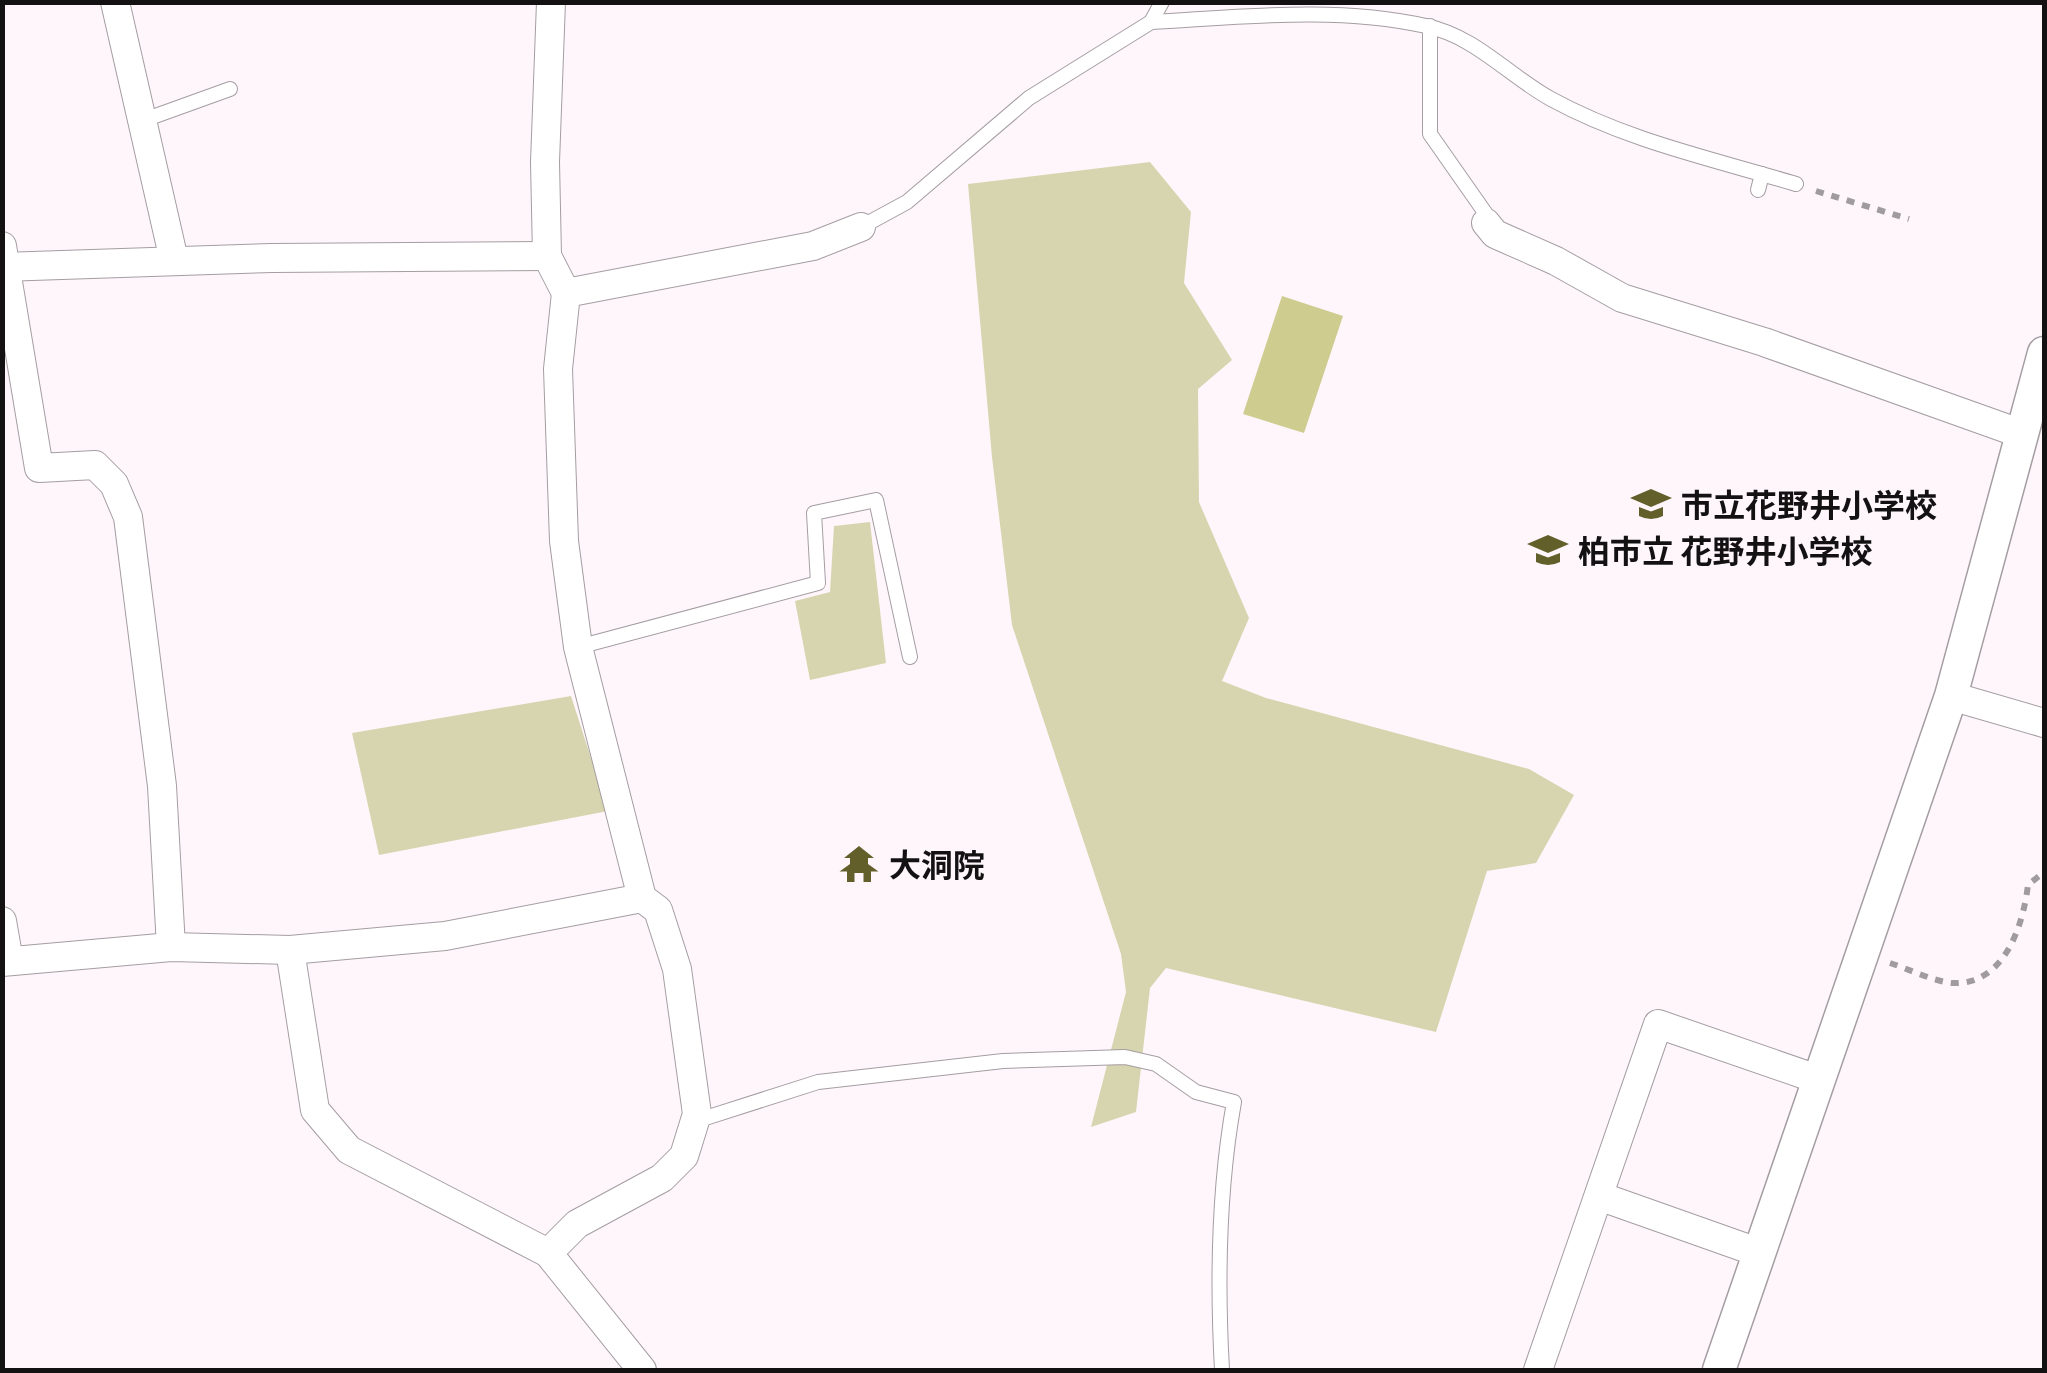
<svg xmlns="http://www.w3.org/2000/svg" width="2047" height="1373" viewBox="0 0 2047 1373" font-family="Barlow,'Noto Sans JP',sans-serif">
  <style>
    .green { fill: #d7d5af }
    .water { fill: #cfcc90 }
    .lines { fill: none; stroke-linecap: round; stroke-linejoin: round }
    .service-casing { stroke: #a49da2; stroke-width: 16 }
    .minor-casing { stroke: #a49da2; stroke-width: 30 }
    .tertiary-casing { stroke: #a49da2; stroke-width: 35 }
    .path { stroke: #a09b9e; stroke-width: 6; stroke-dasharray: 8 8; stroke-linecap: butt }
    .service { stroke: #fff; stroke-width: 14 }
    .minor { stroke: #fff; stroke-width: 28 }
    .tertiary { stroke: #fff; stroke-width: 32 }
    .labels { text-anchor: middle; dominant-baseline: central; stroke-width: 10; stroke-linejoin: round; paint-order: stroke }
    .poi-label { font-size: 32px; font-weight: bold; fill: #131112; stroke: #fef6fb; text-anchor: start }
  </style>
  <rect width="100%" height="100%" fill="#fef6fb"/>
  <g class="green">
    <path d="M1150 162 1191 212 1184 283 1232 360 1198 389 1199 502 1249 618 1222 681 1266 698 1529 769 1574 795 1536 863 1487 871 1436 1032 1166 968 1150 988 1136 1112 1091 1127 1126 992 1121 954 1012 625 992 457 968 184Z"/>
    <path d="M870 522 886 663 810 680 795 601 830 592 834 526Z"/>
    <path d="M571 696 608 811 379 855 352 733Z"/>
  </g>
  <path class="water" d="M1282 296 1343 316 1304 433 1243 414Z"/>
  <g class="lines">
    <g class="service-casing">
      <g id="service">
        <path d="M1151 22C1243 17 1336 6 1426 26 1475 36 1509 76 1551 99 1628 141 1713 159 1796 184"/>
        <path d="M1430 26V134L1486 214V223"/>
        <path d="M144 120 230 89"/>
        <path d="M1758 190 1762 174"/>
        <path d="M861 227 907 202 1029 98 1151 22 1162 2"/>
        <path d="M578 647 818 583 814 513 876 500 910 657"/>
        <path d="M696 1121 818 1082 1003 1061 1125 1057 1156 1064 1196 1092 1234 1102C1218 1191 1217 1280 1222 1370"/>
      </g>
    </g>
    <g class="minor-casing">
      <g id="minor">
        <path d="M115 2 174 260"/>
        <path d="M1486 223 1495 234 1556 261 1622 298 1764 342 2022 434"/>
        <path d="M2 246 39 468 95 465 114 484 128 517 162 786 171 947"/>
        <path d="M2 267 272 258 547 256"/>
        <path d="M566 293 813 246 861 227"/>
        <path d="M1951 696 2044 723"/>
        <path d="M2 921 9 961"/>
        <path d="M290 950 315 1110 349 1150 548 1253 642 1370"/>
        <path d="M2 962 171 947 290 950 445 936 642 898"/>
        <path d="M1599 1196 1760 1253"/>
        <path d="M548 1253 577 1224 662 1178 684 1156 697 1114 677 969 658 910 642 898 578 647 564 541 558 369 566 293 547 256 545 162 551 2"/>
        <path d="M1538 1370 1658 1024 1820 1080"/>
      </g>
    </g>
    <g class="tertiary-casing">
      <path id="tertiary" d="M1719 1370 1951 696 2044 353"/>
    </g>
    <g class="path">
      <path d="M1816 191 1909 219"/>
      <path d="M1890 963C1909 969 1932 981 1952 983 2004 986 2023 926 2028 885L2044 872"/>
    </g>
    <use href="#service" class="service"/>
    <use href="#minor" class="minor"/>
    <use href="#tertiary" class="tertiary"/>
  </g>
  <defs>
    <g id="school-bare" transform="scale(3)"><path d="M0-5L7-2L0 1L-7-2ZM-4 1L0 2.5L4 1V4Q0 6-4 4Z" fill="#625f2b" stroke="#fef6fb" stroke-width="2.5" paint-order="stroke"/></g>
    <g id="temple-bare" transform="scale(3)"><path d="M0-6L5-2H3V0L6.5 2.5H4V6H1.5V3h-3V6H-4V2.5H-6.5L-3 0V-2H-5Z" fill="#625f2b" stroke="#fef6fb" stroke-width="2.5" paint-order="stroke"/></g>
  </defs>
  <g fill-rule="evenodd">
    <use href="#school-bare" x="1651" y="504"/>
    <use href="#school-bare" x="1548" y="550"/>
    <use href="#temple-bare" x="859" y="864"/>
  </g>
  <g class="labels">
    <g class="poi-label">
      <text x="1681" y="504">市立花野井小学校</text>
      <text x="1578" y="550">柏市立 花野井小学校</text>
      <text x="889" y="864">大洞院</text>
    </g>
  </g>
  <rect width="2047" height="1373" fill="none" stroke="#131112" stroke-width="10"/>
</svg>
